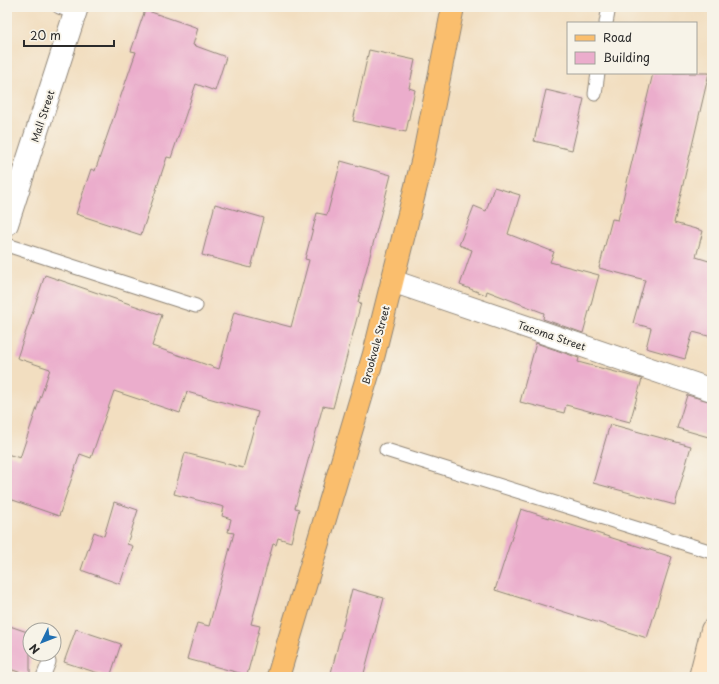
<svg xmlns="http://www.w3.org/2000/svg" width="719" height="684" viewBox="0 0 719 684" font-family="'Playpen Sans',sans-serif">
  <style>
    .building { fill: #ebadcc }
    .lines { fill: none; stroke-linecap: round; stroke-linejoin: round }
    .lane-casing { stroke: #8e8476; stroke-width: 15 }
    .street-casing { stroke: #8e8476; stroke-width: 24 }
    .secondary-casing { stroke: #8e8476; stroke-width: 24 }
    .primary-casing { stroke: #8e8476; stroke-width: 24 }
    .lane { stroke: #fff; stroke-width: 13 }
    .street { stroke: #fff; stroke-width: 22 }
    .secondary { stroke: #fde5c5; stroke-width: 22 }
    .primary { stroke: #fabe6d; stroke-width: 22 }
    .labels { text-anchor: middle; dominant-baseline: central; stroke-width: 4; stroke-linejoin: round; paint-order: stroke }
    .street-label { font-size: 10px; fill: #2b2b2b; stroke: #f7f3e8 }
  </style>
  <rect width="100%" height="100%" fill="#f7f3e8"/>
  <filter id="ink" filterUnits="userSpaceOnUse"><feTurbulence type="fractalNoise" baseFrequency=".025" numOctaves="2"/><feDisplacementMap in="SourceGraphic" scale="8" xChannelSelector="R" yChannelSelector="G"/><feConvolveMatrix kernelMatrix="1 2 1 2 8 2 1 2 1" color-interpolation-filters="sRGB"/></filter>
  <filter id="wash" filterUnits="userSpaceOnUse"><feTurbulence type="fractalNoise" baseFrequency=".012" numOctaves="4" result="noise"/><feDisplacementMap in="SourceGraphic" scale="16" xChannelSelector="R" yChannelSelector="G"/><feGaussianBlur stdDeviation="0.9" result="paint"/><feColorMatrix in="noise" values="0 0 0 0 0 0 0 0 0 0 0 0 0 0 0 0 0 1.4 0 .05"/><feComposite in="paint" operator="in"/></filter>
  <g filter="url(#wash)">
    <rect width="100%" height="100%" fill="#f2dec0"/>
    <g id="blocks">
      <g class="building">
        <path d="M145 10 198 28 193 45 226 57 215 91 196 84 171 158 167 157 141 235 76 214 91 169 95 171 136 52 131 51Z"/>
        <path d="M369 50 415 60 409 88 415 90 406 132 353 121Z"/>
        <path d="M653 73H709L674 223 703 231 696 257 712 262V337L693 332 685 359 646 348 651 328 633 323 645 280 599 268 612 219 618 220Z"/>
        <path d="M546 90 584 99 572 150 534 141Z"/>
        <path d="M341 161 391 175 358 302 361 303 333 408 323 406 295 508 299 509 291 542 278 538 276 545 273 544 251 624 260 626 247 675 187 659 197 623 209 626 234 533 228 532 231 519 222 516 224 507 174 494 185 453 243 468 258 412 187 392 180 413 114 391 91 458 80 454 59 516 7 498V454L20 458 50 369 17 358 45 275 162 315 152 346 219 369 234 312 291 327 309 260 305 259 317 213 327 215Z"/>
        <path d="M494 187 520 195 508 234 554 252 550 262 599 275 583 333 543 319 544 313 487 291 486 295 460 285 472 250 459 245 474 206 486 211Z"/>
        <path d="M215 204 264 218 251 268 202 255Z"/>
        <path d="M536 343 579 358 578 362 642 379 630 422 566 405 564 413 520 402Z"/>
        <path d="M687 395 712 402V438L677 428Z"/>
        <path d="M610 424 691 446 675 505 593 483Z"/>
        <path d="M114 502 138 510 127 544 133 546 120 584 81 570 94 532 104 536Z"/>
        <path d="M521 509 672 557 647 638 495 590Z"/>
        <path d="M352 589 384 598 363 677H330Z"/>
        <path d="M7 625 30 633V676L7 668Z"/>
        <path d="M76 629 121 644 110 677 64 662Z"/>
      </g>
    </g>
  </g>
  <g filter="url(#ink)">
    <use href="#blocks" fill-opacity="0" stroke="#8e8476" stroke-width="1"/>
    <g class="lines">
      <g class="lane-casing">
        <g id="lane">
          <path d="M59 7 75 13"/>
          <path d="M606 23 609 7"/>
          <path d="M595 94 598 73"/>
          <path d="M7 245 196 306"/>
          <path d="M386 450 712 552"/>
          <path d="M43 677 49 662"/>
        </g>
      </g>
      <g class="street-casing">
        <g id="street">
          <path d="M7 224 77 7"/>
          <path d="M392 281 712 390"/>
        </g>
      </g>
      <g class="secondary-casing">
        <path id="secondary" d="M700 677 712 630"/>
      </g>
      <g class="primary-casing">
        <path id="primary" d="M278 677 374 354 424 154 453 7"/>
      </g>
      <use href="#lane" class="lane"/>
      <use href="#street" class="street"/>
      <use href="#secondary" class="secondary"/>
      <use href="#primary" class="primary"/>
    </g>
  </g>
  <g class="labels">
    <g class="street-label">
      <text transform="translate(42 116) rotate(-72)">Mall Street</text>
      <text transform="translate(552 335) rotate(19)">Tacoma Street</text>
      <text transform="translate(375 345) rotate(-75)">Brookvale Street</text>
    </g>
  </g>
  <rect width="719" height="684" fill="none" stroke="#f7f3e8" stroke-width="24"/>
  <rect x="567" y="22" width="130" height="52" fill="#f7f3e8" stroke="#a5a39c"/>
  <rect x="575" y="35" width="20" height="6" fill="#fabe6d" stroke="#a5a39c"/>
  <text x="603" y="42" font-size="12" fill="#2b2b2b">Road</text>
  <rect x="575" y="52" width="20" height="12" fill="#ebadcc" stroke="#a5a39c"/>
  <text x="603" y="62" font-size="12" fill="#2b2b2b">Building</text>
  <g transform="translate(42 642) rotate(227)"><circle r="19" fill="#f7f3e8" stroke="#a5a39c"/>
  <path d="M0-3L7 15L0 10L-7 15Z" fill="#1f6fb2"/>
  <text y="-6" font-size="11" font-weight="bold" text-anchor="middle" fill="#2b2b2b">N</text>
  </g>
  <path d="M24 40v6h90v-6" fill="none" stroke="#2b2b2b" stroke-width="2"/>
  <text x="30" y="40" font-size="12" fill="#2b2b2b" stroke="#f7f3e8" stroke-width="3" paint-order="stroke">20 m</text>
</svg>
